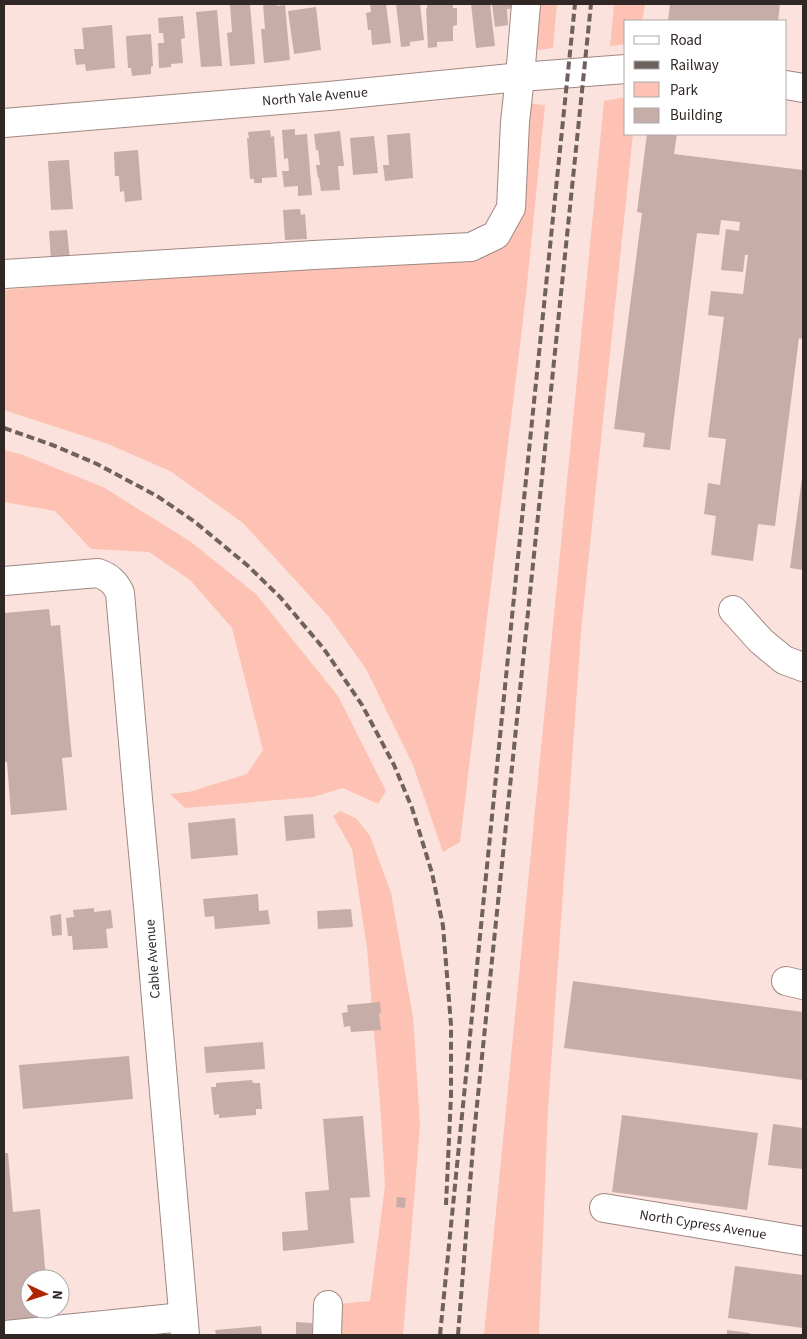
<svg xmlns="http://www.w3.org/2000/svg" width="807" height="1339" viewBox="0 0 807 1339" font-family="'Source Sans 3',sans-serif">
  <style>
    .green { fill: #fdc2b4 }
    .building { fill: #c6ada8 }
    .lines { fill: none; stroke-linecap: round; stroke-linejoin: round }
    .minor-casing { stroke: #9f8882; stroke-width: 30 }
    .minor { stroke: #fff; stroke-width: 28 }
    .rail { stroke: #6f615d; stroke-width: 4; stroke-dasharray: 8 4; stroke-linecap: butt }
    .labels { text-anchor: middle; dominant-baseline: central; stroke-width: 4; stroke-linejoin: round; paint-order: stroke }
    .street-label { font-size: 14px; fill: #312825; stroke: #fff }
  </style>
  <rect width="100%" height="100%" fill="#fce2dc"/>
  <g class="green">
    <path d="M533 4H557L553 48 529 51Z"/>
    <path d="M614 4H645L642 21H626V44L610 46Z"/>
    <path d="M626 97V134H633L581 631 548 1109 539 1335H484L604 101Z"/>
    <path d="M524 103 545 105 526 295 460 842 443 852 413 765 366 669 329 617 243 523 170 471 108 444 4 410V290L396 256 494 245Z"/>
    <path d="M4 450 23 455 103 487 191 542 256 594 338 696 386 791 378 804 343 788 313 797 185 808 170 794 189 792 247 774 263 750 232 628 190 580 149 552 91 549 55 511 4 502Z"/>
    <path d="M340 811 356 818 370 836 391 893 413 1017 420 1125 403 1335H330L328 1305 370 1301 385 1186 381 1115 367 948 352 849 333 816Z"/>
  </g>
  <g class="building">
    <path d="M230 4H250L255 64 230 66 227 33 232 32Z"/>
    <path d="M263 4H277V6L285 5 290 60 264 63 261 29H265Z"/>
    <path d="M370 4H386L391 43 372 45 371 30H368L366 13 371 12Z"/>
    <path d="M396 4H420L424 40 410 42V46L401 47Z"/>
    <path d="M427 4H453V8H457V25L453 26V41L437 42V47L428 48 426 8 427 9Z"/>
    <path d="M471 4H490L495 46 476 48Z"/>
    <path d="M492 4H516V8L507 9 508 25 495 27Z"/>
    <path d="M670 4H780L778 21H668Z"/>
    <path d="M316 7 321 50 294 54 288 11Z"/>
    <path d="M217 10 222 66 201 67 196 12Z"/>
    <path d="M183 16 185 38 181 39 183 63 171 64V67L159 68 158 43H164L163 33H159L158 18Z"/>
    <path d="M112 25 115 68 86 71 85 64 76 65 74 49H84L82 28Z"/>
    <path d="M151 34 153 66 151 67V74L132 76 131 68H128L126 36Z"/>
    <path d="M295 129V135L307 134 312 195 298 196V186L284 187 282 171H289L288 158 284 159 282 130Z"/>
    <path d="M270 130 271 137 274 136 277 177 262 178V183H254V179H250L247 138H249L248 132Z"/>
    <path d="M340 131 344 166H338L340 190 321 191 319 178H318L316 165H320L318 150H316L314 134Z"/>
    <path d="M410 133 413 178 385 181 383 165H389L387 135Z"/>
    <path d="M647 134H677L674 154 803 170V339L799 338 775 526 758 524 753 561 711 555 716 516 704 514 708 483 720 485 726 439 708 437 724 317 708 315 711 291 743 294 748 255H745L743 272 721 270 726 229 739 231 740 222 721 220 719 235 697 233 670 450 643 447 645 433 614 429 642 213 637 212Z"/>
    <path d="M374 136 378 173 353 175 350 138Z"/>
    <path d="M138 150 142 200 125 202 124 191 120 192 119 176H115L114 152Z"/>
    <path d="M69 160 73 209 51 210 48 161Z"/>
    <path d="M300 209 301 215 305 214 307 239 285 240 283 210Z"/>
    <path d="M67 230 70 259 51 261 49 231Z"/>
    <path d="M802 478H803V570L790 568Z"/>
    <path d="M49 609 51 626 60 625 72 757 62 758 67 810 11 815 7 762H4V613Z"/>
    <path d="M313 814 315 838 286 841 284 816Z"/>
    <path d="M235 818 238 855 191 859 188 823Z"/>
    <path d="M258 894 259 911 268 910 270 924 215 929 214 916 205 917 203 899Z"/>
    <path d="M94 908V912L111 910 113 928 106 929 108 948 73 950 72 936H68L66 918 74 917 73 910Z"/>
    <path d="M351 909 353 927 318 929 317 911Z"/>
    <path d="M61 914 62 935 52 936 50 916Z"/>
    <path d="M573 981 803 1012V1080L564 1048Z"/>
    <path d="M380 1002 381 1013H379L381 1030 351 1032 350 1026 344 1027 342 1013 348 1012 347 1005Z"/>
    <path d="M263 1042 265 1069 206 1073 204 1047Z"/>
    <path d="M129 1056 133 1099 23 1109 19 1065Z"/>
    <path d="M252 1080 253 1083H260L262 1109H256V1115L219 1118V1114L214 1115 211 1087H216V1083Z"/>
    <path d="M622 1115 758 1133 747 1210 612 1192Z"/>
    <path d="M363 1116 370 1197 350 1198 354 1243 283 1251 282 1232 308 1230 305 1192 329 1190 323 1119Z"/>
    <path d="M773 1124 803 1128V1169L768 1165Z"/>
    <path d="M4 1153H8L13 1212 40 1209 46 1279H30V1309H49L50 1327 4 1331Z"/>
    <path d="M397 1197 406 1198 405 1208 396 1207Z"/>
    <path d="M735 1266 803 1275V1328L728 1318Z"/>
    <path d="M296 1322 312 1323V1335H296Z"/>
    <path d="M261 1326 262 1335H216L215 1330Z"/>
    <path d="M727 1330 750 1333V1335H727Z"/>
  </g>
  <g class="lines">
    <g class="minor-casing">
      <g id="minor">
        <path d="M786 85 803 88"/>
        <path d="M4 123 329 96 520 77 626 69"/>
        <path d="M4 274 314 255 471 247 496 235 511 208 515 122 520 77 526 4"/>
        <path d="M4 581 98 573C109 577 115 582 120 593L138 799 148 906 185 1335"/>
        <path d="M733 610 761 641 784 660 803 667"/>
        <path d="M786 981 803 985"/>
        <path d="M604 1208 803 1241"/>
        <path d="M6 1335 183 1317"/>
        <path d="M327 1335 328 1305"/>
      </g>
    </g>
    <use href="#minor" class="minor"/>
    <g class="rail">
      <path d="M4 428 55 446 97 464 157 496 195 522 247 565 280 597 324 649 362 705 394 765 412 808 432 873 443 926 451 1025V1095L446 1205"/>
      <path d="M440 1335 517 567 575 4"/>
      <path d="M458 1335 474 1134 591 4"/>
    </g>
  </g>
  <g class="labels">
    <g class="street-label">
      <text transform="translate(315 97) rotate(-5)">North Yale Avenue</text>
      <text transform="translate(153 959) rotate(-94)">Cable Avenue</text>
      <text transform="translate(703 1225) rotate(9)">North Cypress Avenue</text>
    </g>
  </g>
  <rect width="807" height="1339" fill="none" stroke="#312825" stroke-width="10"/>
  <rect x="624" y="20" width="162" height="115" fill="#ffffff" stroke="#ada9a8"/>
  <rect x="634" y="36" width="25" height="8" fill="#ffffff" stroke="#ada9a8"/>
  <text x="670" y="45" font-size="15" fill="#312825">Road</text>
  <rect x="634" y="61" width="25" height="8" fill="#6f615d" stroke="#ada9a8"/>
  <text x="670" y="70" font-size="15" fill="#312825">Railway</text>
  <rect x="634" y="82" width="25" height="15" fill="#fdc2b4" stroke="#ada9a8"/>
  <text x="670" y="95" font-size="15" fill="#312825">Park</text>
  <rect x="634" y="108" width="25" height="15" fill="#c6ada8" stroke="#ada9a8"/>
  <text x="670" y="120" font-size="15" fill="#312825">Building</text>
  <g transform="translate(45 1294) rotate(94)"><circle r="24" fill="#ffffff" stroke="#ada9a8"/>
  <path d="M0-4L9 19L0 12L-9 19Z" fill="#b02400"/>
  <text y="-8" font-size="14" font-weight="bold" text-anchor="middle" fill="#312825">N</text>
  </g>
</svg>
